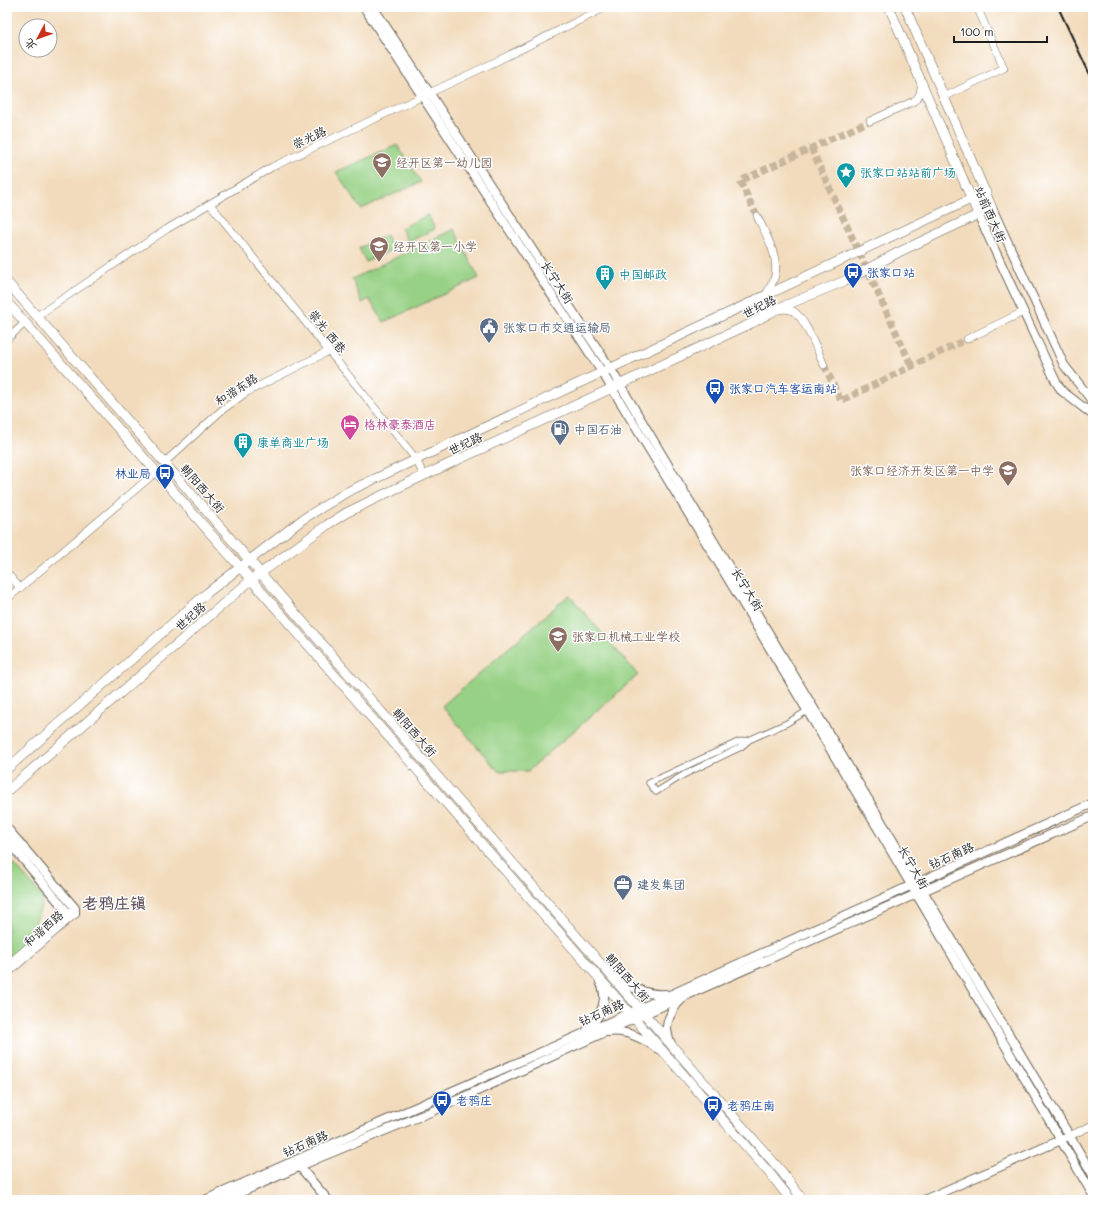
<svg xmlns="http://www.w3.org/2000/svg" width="1100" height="1207" viewBox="0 0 1100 1207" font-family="Mali,'LXGW WenKai TC',sans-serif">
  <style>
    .green { fill: #97d185; stroke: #5a7650 }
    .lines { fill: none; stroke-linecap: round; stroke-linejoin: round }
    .tertiary-tunnel { stroke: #c7b59c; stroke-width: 7; stroke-dasharray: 7 3.5; stroke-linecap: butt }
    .minor-casing { stroke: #675f54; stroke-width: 7 }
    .tertiary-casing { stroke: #675f54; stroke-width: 8 }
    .secondary-casing { stroke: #675f54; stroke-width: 10 }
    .primary-casing { stroke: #675f54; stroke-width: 10 }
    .minor { stroke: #fff; stroke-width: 5.5 }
    .tertiary { stroke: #fff; stroke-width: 7 }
    .secondary { stroke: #fff; stroke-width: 8 }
    .primary { stroke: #fff; stroke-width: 9 }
    .rail { stroke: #1c1c1c; stroke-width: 2 }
    .labels { text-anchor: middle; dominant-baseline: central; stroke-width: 3; stroke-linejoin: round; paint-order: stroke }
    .street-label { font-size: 12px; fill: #1c1c1c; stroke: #fff }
    .education-label { font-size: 12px; fill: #785e54; stroke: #fff; text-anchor: start }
    .culture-label { font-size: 12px; fill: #0d838f; stroke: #fff; text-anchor: start }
    .transit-label { font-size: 12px; fill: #164399; stroke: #fff; text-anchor: start }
    .service-label { font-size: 12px; fill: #4e5e75; stroke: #fff; text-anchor: start }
    .hotel-label { font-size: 12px; fill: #b23c85; stroke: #fff; text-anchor: start }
    .district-label { font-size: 16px; font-weight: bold; fill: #5d4e58; stroke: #fff }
  </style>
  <rect width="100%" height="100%" fill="#fff"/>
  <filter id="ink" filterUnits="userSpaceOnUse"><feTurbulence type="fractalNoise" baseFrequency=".025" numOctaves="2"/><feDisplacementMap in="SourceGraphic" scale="8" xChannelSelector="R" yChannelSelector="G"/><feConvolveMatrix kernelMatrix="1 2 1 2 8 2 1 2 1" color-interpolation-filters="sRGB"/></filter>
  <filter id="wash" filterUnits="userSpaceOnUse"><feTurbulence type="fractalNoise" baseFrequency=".012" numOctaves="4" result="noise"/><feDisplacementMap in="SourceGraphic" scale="16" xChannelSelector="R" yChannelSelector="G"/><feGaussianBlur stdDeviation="0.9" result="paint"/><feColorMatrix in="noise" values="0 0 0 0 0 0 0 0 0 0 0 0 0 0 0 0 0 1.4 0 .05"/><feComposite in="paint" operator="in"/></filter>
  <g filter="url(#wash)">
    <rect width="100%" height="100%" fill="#f2dbbc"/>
    <g class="green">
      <path d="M397 145 421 182 361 209 336 172Z"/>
      <path d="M428 215 435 229 408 242 401 228Z"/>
      <path d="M454 229 479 278 384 322 369 299 362 303 352 279Z"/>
      <path d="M386 235 393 249 366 262 359 248Z"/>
      <path d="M569 595 638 675 528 771H498L442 706Z"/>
      <path d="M7 856 44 898 29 941 7 959Z"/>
    </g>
  </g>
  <g filter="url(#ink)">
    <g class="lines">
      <g class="tertiary-tunnel">
        <path d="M811 148 912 367"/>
        <path d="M757 216 740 181 870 121"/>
        <path d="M824 365 841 401 967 339"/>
      </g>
      <g class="minor-casing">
        <path id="minor" d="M749 740 738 742 649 783 656 792 685 774 741 747 749 740 787 723 807 711"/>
      </g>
      <g class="tertiary-casing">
        <g id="tertiary">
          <path d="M944 97 1004 68 977 7"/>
          <path d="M870 121 914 101C920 96 921 92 921 85"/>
          <path d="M210 204 416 459 424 476"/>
          <path d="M757 216C765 233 779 255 775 275 774 282 769 288 766 295"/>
          <path d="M778 310C783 309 789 309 793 311 805 317 818 352 824 365"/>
          <path d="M37 316 167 229 272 167 491 64 606 7"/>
          <path d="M7 339 25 323"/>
          <path d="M967 339 1023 312"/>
          <path d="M165 462 222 410 247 392 329 351"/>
          <path d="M7 573 20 588"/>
          <path d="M7 599 156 472"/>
          <path d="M7 965 68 913"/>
          <path d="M7 974 75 914"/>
          <path d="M1065 1138 1093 1125"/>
        </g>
      </g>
      <g class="secondary-casing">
        <g id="secondary">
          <path d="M364 7 602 372 721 567 877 827 1093 1195"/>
          <path d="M373 7 610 368 1093 1175"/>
          <path d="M992 208 1064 365 1093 402"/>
          <path d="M978 214 1056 382 1062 391 1093 415"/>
          <path d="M7 828 75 908V914L68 913 7 840"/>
          <path d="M613 976C628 986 646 996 665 994"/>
          <path d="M587 1030C600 1017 610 999 600 982"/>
          <path d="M608 1032C626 1029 644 1039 658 1049"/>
          <path d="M671 1044C669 1039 667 1034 667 1028 667 1018 675 1005 682 999"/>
          <path d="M299 1166 328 1200"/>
          <path d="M205 1200 639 1009 1093 803"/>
          <path d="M224 1200 321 1157 440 1108 633 1019 1093 816"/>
          <path d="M924 1200 1061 1140"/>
        </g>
      </g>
      <g class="primary-casing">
        <g id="primary">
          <path d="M889 7 978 214"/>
          <path d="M7 282 782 1172 803 1200"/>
          <path d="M757 299 765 315"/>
          <path d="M7 302 240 567 772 1176 791 1200"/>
          <path d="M7 769 207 593 303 519 347 492 986 192"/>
          <path d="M7 791 251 580 327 525 346 513 395 489 752 323 779 308 847 280 899 252 992 208 905 7"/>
        </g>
      </g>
      <use href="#minor" class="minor"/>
      <use href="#tertiary" class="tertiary"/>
      <use href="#secondary" class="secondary"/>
      <use href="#primary" class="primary"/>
      <path class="rail" d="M1058 7 1093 81"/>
    </g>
  </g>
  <defs>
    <g id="school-pin" transform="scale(1)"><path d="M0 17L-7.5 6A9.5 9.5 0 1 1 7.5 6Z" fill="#8d6e63" stroke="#fff"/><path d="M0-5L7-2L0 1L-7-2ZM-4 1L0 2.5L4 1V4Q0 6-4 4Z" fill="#fff"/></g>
    <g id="sight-pin" transform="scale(1)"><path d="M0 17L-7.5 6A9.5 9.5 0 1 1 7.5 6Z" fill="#0f9aa8" stroke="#fff"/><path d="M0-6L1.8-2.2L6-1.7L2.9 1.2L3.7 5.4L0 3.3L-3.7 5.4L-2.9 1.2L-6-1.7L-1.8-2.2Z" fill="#fff"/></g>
    <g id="bus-pin" transform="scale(1)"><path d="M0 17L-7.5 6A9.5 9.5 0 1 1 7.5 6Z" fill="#1a4fb4" stroke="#fff"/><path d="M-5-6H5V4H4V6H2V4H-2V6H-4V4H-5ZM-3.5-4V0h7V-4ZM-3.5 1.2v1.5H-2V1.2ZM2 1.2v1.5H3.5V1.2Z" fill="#fff"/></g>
    <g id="building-pin" transform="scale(1)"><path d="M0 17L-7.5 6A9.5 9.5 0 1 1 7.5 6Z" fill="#0f9aa8" stroke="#fff"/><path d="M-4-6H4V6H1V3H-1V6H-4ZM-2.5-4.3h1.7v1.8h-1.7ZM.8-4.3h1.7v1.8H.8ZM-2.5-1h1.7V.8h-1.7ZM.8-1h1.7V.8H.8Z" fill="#fff"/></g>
    <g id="civic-pin" transform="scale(1)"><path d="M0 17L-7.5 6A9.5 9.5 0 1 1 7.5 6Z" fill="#5c6f8a" stroke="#fff"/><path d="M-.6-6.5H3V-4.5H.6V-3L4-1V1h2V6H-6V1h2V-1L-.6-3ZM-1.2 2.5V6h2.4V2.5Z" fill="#fff"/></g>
    <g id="hotel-pin" transform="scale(1)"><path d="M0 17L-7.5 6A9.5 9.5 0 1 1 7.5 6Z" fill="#d1479c" stroke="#fff"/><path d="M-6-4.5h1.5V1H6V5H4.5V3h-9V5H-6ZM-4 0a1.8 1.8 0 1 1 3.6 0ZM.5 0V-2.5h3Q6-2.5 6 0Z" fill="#fff"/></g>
    <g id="fuel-pin" transform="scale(1)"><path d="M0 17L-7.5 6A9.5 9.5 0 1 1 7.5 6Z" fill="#5c6f8a" stroke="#fff"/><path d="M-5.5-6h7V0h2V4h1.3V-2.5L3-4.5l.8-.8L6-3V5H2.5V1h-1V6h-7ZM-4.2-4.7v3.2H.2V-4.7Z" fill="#fff"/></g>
    <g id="office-pin" transform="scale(1)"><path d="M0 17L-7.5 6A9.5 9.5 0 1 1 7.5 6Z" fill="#5c6f8a" stroke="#fff"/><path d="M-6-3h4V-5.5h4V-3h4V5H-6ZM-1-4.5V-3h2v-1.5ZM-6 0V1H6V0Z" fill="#fff"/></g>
  </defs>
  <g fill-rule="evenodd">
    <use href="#school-pin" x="382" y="162"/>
    <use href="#sight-pin" x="846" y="172"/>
    <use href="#school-pin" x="379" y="246"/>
    <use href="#bus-pin" x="853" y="272"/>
    <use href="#building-pin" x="605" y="274"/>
    <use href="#civic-pin" x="489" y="327"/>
    <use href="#bus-pin" x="715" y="388"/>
    <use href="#hotel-pin" x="350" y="424"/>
    <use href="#fuel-pin" x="560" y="429"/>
    <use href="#building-pin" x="243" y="442"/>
    <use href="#school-pin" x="1008" y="470"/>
    <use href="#bus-pin" x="165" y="473"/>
    <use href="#school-pin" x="558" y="636"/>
    <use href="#office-pin" x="623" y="884"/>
    <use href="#bus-pin" x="442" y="1100"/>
    <use href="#bus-pin" x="713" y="1105"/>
  </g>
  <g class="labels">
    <g class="street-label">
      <text transform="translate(309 137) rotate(-25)">崇光路</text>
      <text transform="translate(991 214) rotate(66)">站前西大街</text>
      <text transform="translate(558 282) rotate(57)">长宁大街</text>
      <text transform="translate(759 306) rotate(-26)">世纪路</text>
      <text transform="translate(328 331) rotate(51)">崇光 西巷</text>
      <text transform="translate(236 389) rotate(-33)">和谐东路</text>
      <text transform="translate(465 443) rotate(-25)">世纪路</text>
      <text transform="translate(203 488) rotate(49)">朝阳西大街</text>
      <text transform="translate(748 589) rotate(59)">长宁大街</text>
      <text transform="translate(190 616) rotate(-41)">世纪路</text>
      <text transform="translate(415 732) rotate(49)">朝阳西大街</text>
      <text transform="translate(951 855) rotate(-24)">钻石南路</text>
      <text transform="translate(914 867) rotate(60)">长宁大街</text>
      <text transform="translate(43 928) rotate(-41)">和谐西路</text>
      <text transform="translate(628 977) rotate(49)">朝阳西大街</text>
      <text transform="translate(601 1012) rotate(-24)">钻石南路</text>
      <text transform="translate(305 1143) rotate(-24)">钻石南路</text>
    </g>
    <g class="education-label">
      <text x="396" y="162">经开区第一幼儿园</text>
      <text x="393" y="246">经开区第一小学</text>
      <text x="994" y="470" text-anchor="end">张家口经济开发区第一中学</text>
      <text x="572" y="636">张家口机械工业学校</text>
    </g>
    <g class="culture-label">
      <text x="860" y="172">张家口站站前广场</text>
      <text x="619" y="274">中国邮政</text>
      <text x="257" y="442">康单商业广场</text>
    </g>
    <g class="transit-label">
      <text x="867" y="272">张家口站</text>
      <text x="729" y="388">张家口汽车客运南站</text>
      <text x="151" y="473" text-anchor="end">林业局</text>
      <text x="456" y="1100">老鸦庄</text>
      <text x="727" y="1105">老鸦庄南</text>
    </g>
    <g class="service-label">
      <text x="503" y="327">张家口市交通运输局</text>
      <text x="574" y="429">中国石油</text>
      <text x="637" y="884">建发集团</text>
    </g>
    <g class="hotel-label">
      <text x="364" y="424">格林豪泰酒店</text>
    </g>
    <g class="district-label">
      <text x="114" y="902">老鸦庄镇</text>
    </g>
  </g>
  <rect width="1100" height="1207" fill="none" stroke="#fff" stroke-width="24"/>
  <g transform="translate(38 38) rotate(229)"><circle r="19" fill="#ffffff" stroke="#a4a4a4"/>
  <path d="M0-3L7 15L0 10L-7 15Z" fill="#c8321e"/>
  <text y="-6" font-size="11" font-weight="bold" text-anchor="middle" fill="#1c1c1c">北</text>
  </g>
  <path d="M954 36v6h93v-6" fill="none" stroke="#1c1c1c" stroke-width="2"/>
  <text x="960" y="36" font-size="12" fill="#1c1c1c" stroke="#ffffff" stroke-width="3" paint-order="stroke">100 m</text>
</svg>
